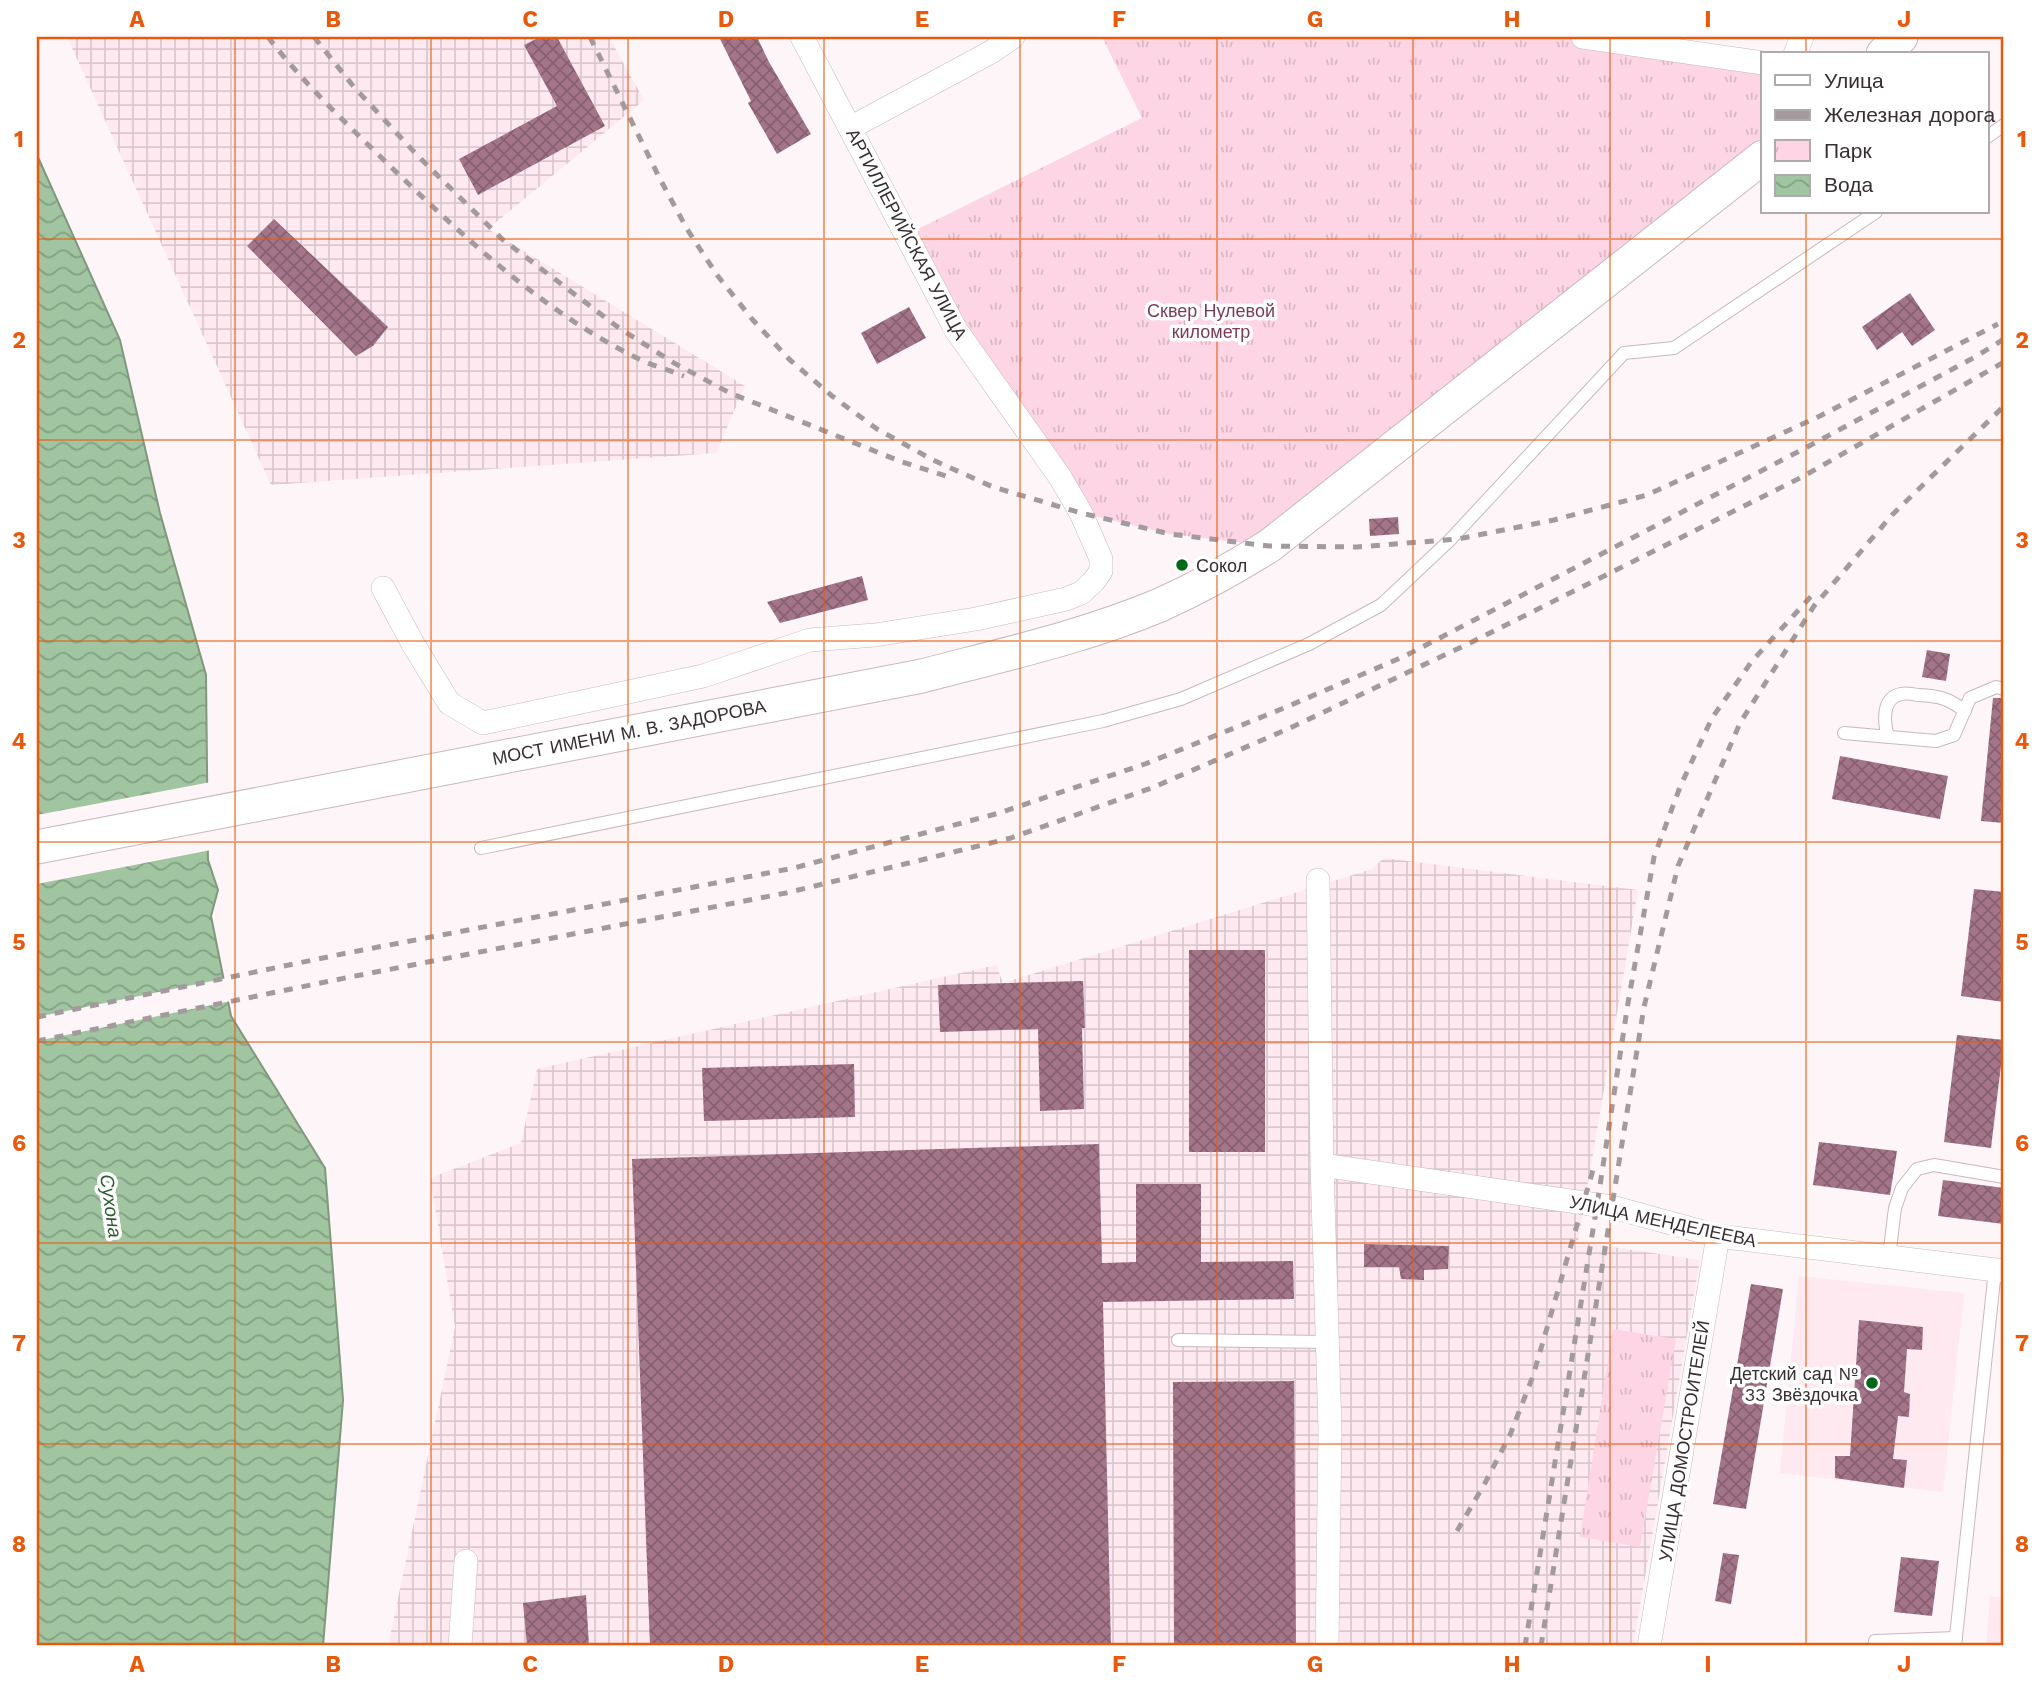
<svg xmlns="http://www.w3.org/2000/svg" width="2041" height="1683" viewBox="0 0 2041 1683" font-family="'Work Sans',sans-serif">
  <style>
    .built { fill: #ffe9f1 }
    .industrial { fill: url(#industrial-grid) }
    .park { fill: url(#park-tufts) }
    .water { fill: url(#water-waves); stroke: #80987f; stroke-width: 2 }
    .pier { fill: #fdf5f8 }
    .building { fill: url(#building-cross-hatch) }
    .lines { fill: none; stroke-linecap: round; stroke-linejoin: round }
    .service-casing { stroke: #c9b7be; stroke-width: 14 }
    .minor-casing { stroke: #c9b7be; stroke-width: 24 }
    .secondary-casing { stroke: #c9b7be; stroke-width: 35 }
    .service { stroke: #fff; stroke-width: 12 }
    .minor { stroke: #fff; stroke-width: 23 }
    .secondary { stroke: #fff; stroke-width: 33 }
    .rail { stroke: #a29a9d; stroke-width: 5; stroke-dasharray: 9 9; stroke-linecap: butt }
    .grid { fill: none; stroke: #e8590c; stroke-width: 2; stroke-opacity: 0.55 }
    .poi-dot { fill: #006a18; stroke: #fff; stroke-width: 2.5 }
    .labels { text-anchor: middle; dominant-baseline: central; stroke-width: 7; stroke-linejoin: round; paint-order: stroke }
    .street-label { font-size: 18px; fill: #362e31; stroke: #fff }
    .park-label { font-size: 18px; fill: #7a3b59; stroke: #fff }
    .poi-label { font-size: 18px; fill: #362e31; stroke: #fff; text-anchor: start }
    .water-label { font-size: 19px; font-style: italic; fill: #265a2a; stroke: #fff }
    .neatline { fill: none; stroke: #e8590c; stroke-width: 2.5 }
    .grid-label { font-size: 23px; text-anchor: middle; font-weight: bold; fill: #e8590c }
  </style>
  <defs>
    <pattern id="industrial-grid" width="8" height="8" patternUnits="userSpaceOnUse" patternTransform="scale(1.75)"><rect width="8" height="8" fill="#ffe9f1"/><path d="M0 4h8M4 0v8" fill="none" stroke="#dbc8cf"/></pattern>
    <pattern id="park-tufts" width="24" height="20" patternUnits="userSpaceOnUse" patternTransform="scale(1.75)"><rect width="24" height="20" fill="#fdd5e5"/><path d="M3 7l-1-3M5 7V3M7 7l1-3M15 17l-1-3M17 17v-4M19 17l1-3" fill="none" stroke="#d9b7c5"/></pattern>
    <pattern id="water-waves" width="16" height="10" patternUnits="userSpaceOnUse" patternTransform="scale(1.75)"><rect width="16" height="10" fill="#a0c5a0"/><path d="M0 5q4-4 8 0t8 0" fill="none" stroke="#83a083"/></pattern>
    <pattern id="building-cross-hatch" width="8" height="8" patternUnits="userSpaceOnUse" patternTransform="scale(1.75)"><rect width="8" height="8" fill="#a47589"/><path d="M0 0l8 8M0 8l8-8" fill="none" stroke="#866071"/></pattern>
  </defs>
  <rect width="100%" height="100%" fill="#fdf5f8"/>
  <g class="built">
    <path d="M1799 1276 1964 1293 1943 1492 1780 1473Z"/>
    <path d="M1990 1596 2004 1598V1646H1986Z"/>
  </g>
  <g class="industrial">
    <path d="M67 37H609L644 100 488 229 745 386 716 453 271 485Z"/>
    <path d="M1384 858 1638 890 1578 1242 1700 1260 1633 1646H388L455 1327 430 1178 521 1143 537 1069 996 965 1003 983 1372 869Z"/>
  </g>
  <g class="park">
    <path d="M1102 37H1583L1763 63V157L1269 546 1170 534 1081 513 906 235 1142 118Z"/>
    <path d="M1613 1329 1676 1339 1640 1547 1580 1537Z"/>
  </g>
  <path class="water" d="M37 155 120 340 160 513 206 675 208 860 218 890 211 916 231 1016 325 1168 343 1400 323 1646H37Z"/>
  <g class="pier">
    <path d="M211 782V850L37 884V815Z"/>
    <path d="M227 978 231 1001 37 1041V1017Z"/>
  </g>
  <g class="building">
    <path d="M540 37H557L605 126 478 195 459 159 557 106 524 45Z"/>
    <path d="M719 37H757L769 62 811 134 777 154 748 103 751 101Z"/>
    <path d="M274 219 388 327 373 346 356 356 247 246Z"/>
    <path d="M1910 293 1935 330 1912 346 1902 332 1877 350 1862 327Z"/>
    <path d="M909 307 926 338 877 364 861 333Z"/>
    <path d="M1398 517 1399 534 1370 536 1369 519Z"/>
    <path d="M862 576 868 600 780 623 767 602Z"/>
    <path d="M1927 650 1950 654 1946 681 1922 677Z"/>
    <path d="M1993 698H2004V823L1981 821Z"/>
    <path d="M1840 756 1948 776 1940 819 1832 799Z"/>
    <path d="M1974 889 2004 892V1002L1961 996Z"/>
    <rect x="1189" y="950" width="76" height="202"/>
    <path d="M1083 981 1085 1028H1082L1084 1109 1040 1111 1038 1029 940 1032 938 985Z"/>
    <path d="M1957 1035 2004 1040 1991 1148 1944 1142Z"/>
    <path d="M854 1064 855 1117 704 1121 702 1068Z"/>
    <path d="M1819 1142 1897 1151 1890 1195 1813 1185Z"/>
    <path d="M1099 1144 1102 1263 1136 1262V1184H1201V1262L1293 1261 1294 1299 1103 1302 1111 1646H650L632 1159Z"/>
    <path d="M1943 1180 2004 1188V1224L1938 1216Z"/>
    <path d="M1364 1244 1449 1246 1448 1269 1424 1270V1280L1401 1279 1399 1267H1364Z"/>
    <path d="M1751 1284 1783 1289 1746 1509 1713 1504Z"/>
    <path d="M1859 1320 1923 1327 1922 1350 1907 1349 1904 1392 1910 1394 1909 1417 1898 1416 1893 1459 1907 1460 1904 1488 1835 1478V1456H1850Z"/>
    <path d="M1294 1381 1296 1646H1174L1173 1382Z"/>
    <path d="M1723 1553 1739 1555 1731 1604 1715 1601Z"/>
    <path d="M1901 1557 1939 1561 1932 1616 1894 1612Z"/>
    <path d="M586 1595 589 1646H527L523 1603Z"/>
  </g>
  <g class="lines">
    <g class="service-casing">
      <g id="service">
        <path d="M1987 137 2004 125"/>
        <path d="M1844 733 1936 741 1954 735 1970 698 1996 687 2004 689"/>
        <path d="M1888 737C1884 723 1881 698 1901 694 1906 693 1913 694 1918 695 1939 696 1948 698 1965 711"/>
        <path d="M481 848 1103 721 1181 699 1309 644 1381 605 1450 540 1624 353 1674 348 1876 212"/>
        <path d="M1889 1257 1895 1208 1902 1188 1917 1169 1934 1165 2004 1177"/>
        <path d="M1178 1340 1327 1342"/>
        <path d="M1874 1646 1875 1641 1956 1638"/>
        <path d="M1955 1646 1995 1270"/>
      </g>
    </g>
    <g class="minor-casing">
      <g id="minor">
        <path d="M1583 37 1763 63"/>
        <path d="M1795 54 1802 37"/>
        <path d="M850 128 991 52 1013 37"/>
        <path d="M383 588 413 644 449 703 483 723 703 676 810 640 875 635 976 619 1066 599 1081 593 1094 581 1101 571V559L1081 513 1060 477 956 330 802 37"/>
        <path d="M1318 880 1322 1165 1330 1429 1327 1646"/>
        <path d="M1322 1165 1612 1207 1718 1236 2004 1271"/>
        <path d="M460 1646 466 1561"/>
        <path d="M1649 1646 1718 1236"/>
      </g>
    </g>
    <g class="secondary-casing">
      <g id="secondary">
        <path d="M1883 54 1901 37"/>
        <path d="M37 847 922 676C1002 655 1084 637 1160 605 1198 588 1234 568 1269 546L1763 157"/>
      </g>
    </g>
    <use href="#service" class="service"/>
    <use href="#minor" class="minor"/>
    <use href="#secondary" class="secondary"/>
    <g class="rail">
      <path d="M268 37C305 85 349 126 392 168 467 240 545 313 639 359 653 366 669 370 684 376"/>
      <path d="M314 37 354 87 418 156 502 239 619 328 674 363 730 393 902 462 949 477"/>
      <path d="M590 37 660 179 687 229 717 275 752 319 790 360 832 396 877 429 933 460 993 487 1081 513 1170 534 1269 546 1357 547 1458 539 1554 520 1647 495 1820 416 1998 324"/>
      <path d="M37 1017 347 953 794 868 999 813 1145 764 1284 708 1405 656 1811 445 1975 357 2004 339"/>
      <path d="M37 1041 350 977 786 893 1011 838 1154 787 1290 728 1472 642 1802 477 2004 362"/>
      <path d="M1457 1531 1485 1483 1510 1435 1533 1376 1595 1163"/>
      <path d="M1525 1646 1597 1205 1628 1003 1654 857 1680 787 1712 718 1752 661 1815 592"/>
      <path d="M1541 1646 1644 1007 1678 866 1740 723 1814 606 1892 515 2004 406"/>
    </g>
  </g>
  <path class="grid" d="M235 37V1646M431 37V1646M628 37V1646M824 37V1646M1020 37V1646M1217 37V1646M1413 37V1646M1610 37V1646M1806 37V54M1806 212V1646M37 239H2004M37 440H2004M37 641H2004M37 842H2004M37 1042H2004M37 1243H2004M37 1444H2004"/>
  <g class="poi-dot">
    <circle cx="1182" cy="565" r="7"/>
    <circle cx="1872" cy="1383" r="7"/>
  </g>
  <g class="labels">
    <g class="street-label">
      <text transform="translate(907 234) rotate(62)">АРТИЛЛЕРИЙСКАЯ УЛИЦА</text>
      <text transform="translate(629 732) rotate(-11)">МОСТ ИМЕНИ М. В. ЗАДОРОВА</text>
      <text transform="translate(1663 1221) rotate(12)">УЛИЦА МЕНДЕЛЕЕВА</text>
      <text transform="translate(1684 1441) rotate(-81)">УЛИЦА ДОМОСТРОИТЕЛЕЙ</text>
    </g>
    <g class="park-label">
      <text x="1211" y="310">Сквер Нулевой<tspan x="1211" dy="21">километр</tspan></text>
    </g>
    <g class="poi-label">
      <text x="1196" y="565">Сокол</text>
      <text x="1858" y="1373" text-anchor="end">Детский сад №<tspan x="1858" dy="21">33 Звёздочка</tspan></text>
    </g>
    <g class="water-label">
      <text transform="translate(111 1206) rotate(82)">Сухона</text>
    </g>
  </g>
  <rect width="2041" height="1683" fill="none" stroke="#ffffff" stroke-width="77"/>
  <rect x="1761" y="52" width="228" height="161" fill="#ffffff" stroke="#afabad" stroke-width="2"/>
  <rect x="1775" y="75" width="35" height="10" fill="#ffffff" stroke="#afabad" stroke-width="2"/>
  <text x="1824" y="88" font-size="21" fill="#362e31">Улица</text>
  <rect x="1775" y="110" width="35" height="10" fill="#a29a9d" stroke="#afabad" stroke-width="2"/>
  <text x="1824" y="122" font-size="21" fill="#362e31">Железная дорога</text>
  <rect x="1775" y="140" width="35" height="21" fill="url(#park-tufts)" stroke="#afabad" stroke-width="2"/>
  <text x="1824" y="158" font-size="21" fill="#362e31">Парк</text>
  <rect x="1775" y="175" width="35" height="21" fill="url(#water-waves)" stroke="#afabad" stroke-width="2"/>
  <text x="1824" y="192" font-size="21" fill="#362e31">Вода</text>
  <rect x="38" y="38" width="1964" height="1606" class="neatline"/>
  <g class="grid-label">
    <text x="137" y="27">A</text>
    <text x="333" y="27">B</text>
    <text x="530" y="27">C</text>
    <text x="726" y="27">D</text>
    <text x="922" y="27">E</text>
    <text x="1119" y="27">F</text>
    <text x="1315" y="27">G</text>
    <text x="1512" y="27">H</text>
    <text x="1708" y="27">I</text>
    <text x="1904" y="27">J</text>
    <text x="19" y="147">1</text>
    <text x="2022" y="147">1</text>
    <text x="19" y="348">2</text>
    <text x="2022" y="348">2</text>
    <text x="19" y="548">3</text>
    <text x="2022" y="548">3</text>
    <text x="19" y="749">4</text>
    <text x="2022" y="749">4</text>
    <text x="19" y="950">5</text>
    <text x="2022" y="950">5</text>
    <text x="19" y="1151">6</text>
    <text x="2022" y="1151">6</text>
    <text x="19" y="1351">7</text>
    <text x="2022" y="1351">7</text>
    <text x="19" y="1552">8</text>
    <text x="2022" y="1552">8</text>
    <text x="137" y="1672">A</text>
    <text x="333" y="1672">B</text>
    <text x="530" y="1672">C</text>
    <text x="726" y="1672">D</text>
    <text x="922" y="1672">E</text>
    <text x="1119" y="1672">F</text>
    <text x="1315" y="1672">G</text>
    <text x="1512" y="1672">H</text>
    <text x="1708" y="1672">I</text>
    <text x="1904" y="1672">J</text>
  </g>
</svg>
